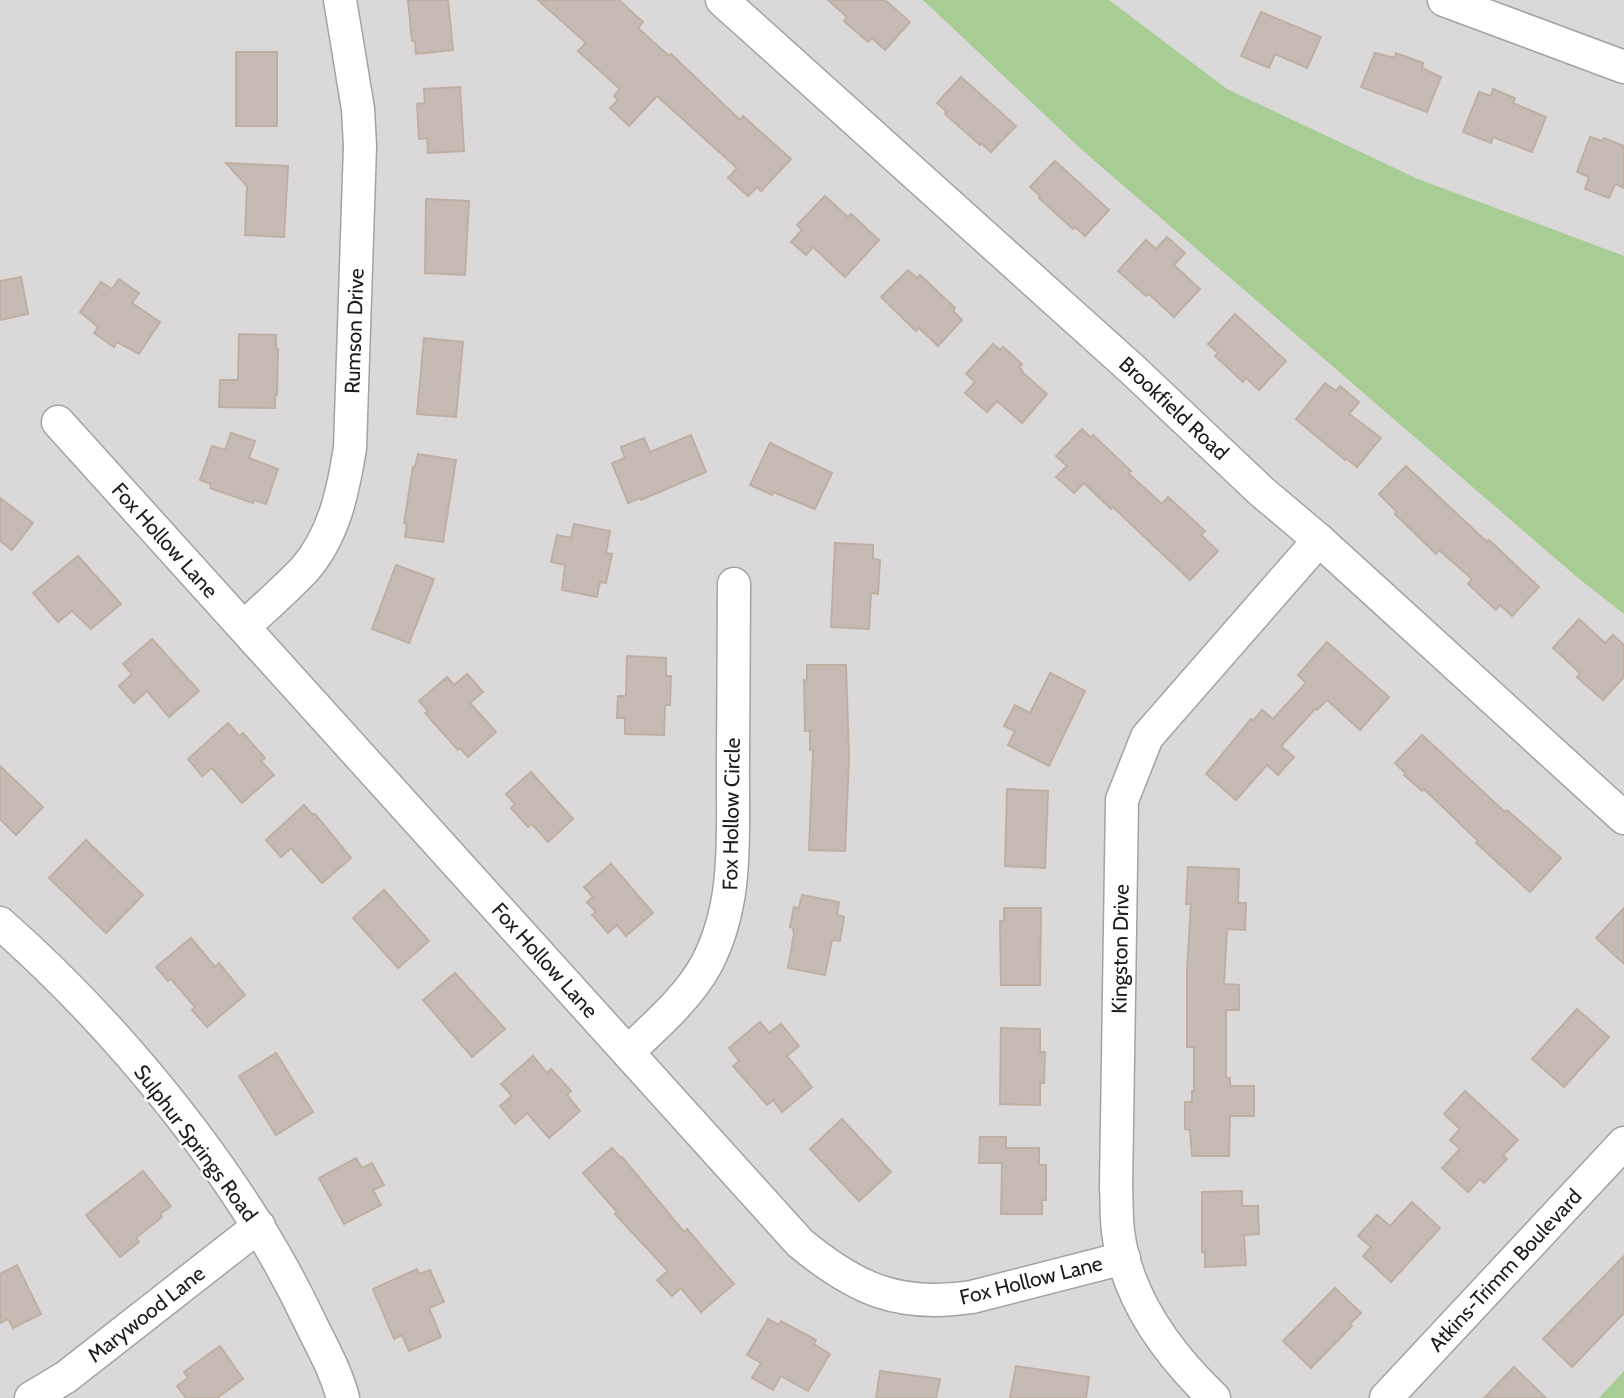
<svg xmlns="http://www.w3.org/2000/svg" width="1624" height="1398" viewBox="0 0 1624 1398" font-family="Cabin,sans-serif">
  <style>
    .residential { fill: #dad8d8 }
    .forest { fill: #a7cd95 }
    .building { fill: #c5bbb4; stroke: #bfafa3; stroke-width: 2 }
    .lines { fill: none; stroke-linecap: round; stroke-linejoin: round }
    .minor-casing { stroke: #a3a3a3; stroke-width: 35 }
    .minor { stroke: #fff; stroke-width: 32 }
    .labels { text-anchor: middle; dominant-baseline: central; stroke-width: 5; stroke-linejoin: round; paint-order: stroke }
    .street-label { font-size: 21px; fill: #1c1c1c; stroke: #fff }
  </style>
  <rect width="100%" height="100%" fill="#ede9e1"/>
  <rect class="residential" x="0" y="0" width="1624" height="1398"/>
  <g class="forest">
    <path d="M923 0H1109L1227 89 1418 179 1624 256V614L1578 578 1082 150Z"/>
    <path d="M1624 1371V1398H1599Z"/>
  </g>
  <g class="building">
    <path d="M408 0H448L453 50 416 54 415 41H412Z"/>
    <path d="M538 0H619L643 22 638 28 669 56 671 54 740 120 743 116 791 159 761 191 757 187 748 196 728 178 737 168 657 96 629 126 610 108 618 100 614 96 620 89 578 51 586 43Z"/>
    <path d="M828 0H885L910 22 885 50 872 38 868 42 844 21 847 17Z"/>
    <path d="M1261 12 1321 37 1307 68 1275 54 1269 68 1241 56Z"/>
    <rect x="236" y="52" width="41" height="74"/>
    <path d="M1375 53 1395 58 1396 53 1423 63 1422 68 1441 77 1427 112 1361 87Z"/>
    <path d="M961 77 1016 126 991 152 981 143 980 145 945 114 947 112 937 103Z"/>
    <path d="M460 87 464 151 428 153 427 138 419 139 417 104 425 103 424 89Z"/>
    <path d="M1493 89 1515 98 1513 103 1546 117 1532 152 1493 137 1491 143 1463 132 1479 92 1491 96Z"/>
    <path d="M1590 137 1603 141 1604 138 1624 146V188L1615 184 1609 198 1585 189 1589 177 1577 172Z"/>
    <path d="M1055 161 1109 210 1085 236 1075 227 1073 229 1039 198 1040 196 1030 187Z"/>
    <path d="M226 163 288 166 284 237 245 235 247 186Z"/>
    <path d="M825 196 848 217 851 214 879 240 845 277 813 247 806 255 791 242 802 230 797 225Z"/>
    <path d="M426 199 469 201 465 275 425 273Z"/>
    <path d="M1167 237 1185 253 1174 265 1200 289 1174 317 1149 294 1146 296 1118 271 1146 240 1156 249Z"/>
    <path d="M908 270 917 278 920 275 955 308 953 311 962 320 938 346 919 328 916 331 881 297Z"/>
    <path d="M21 277 28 314 0 320V281Z"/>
    <path d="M119 279 139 293 132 303 160 322 139 354 117 342 114 347 94 333 98 327 80 312 101 282 112 289Z"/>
    <path d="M1235 314 1286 361 1259 390 1246 378 1243 382 1215 356 1218 353 1208 344Z"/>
    <path d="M239 334 276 335V349H278L277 395H275V408L219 407 220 380H238Z"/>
    <path d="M424 338 463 342 456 417 417 414Z"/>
    <path d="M993 344 1000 350 1003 347 1022 364 1019 367 1022 370 1021 371 1047 394 1022 423 997 401 987 412 965 393 975 382 966 374Z"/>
    <path d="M1325 383 1336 391 1340 386 1359 402 1349 414 1381 438 1357 467 1346 458 1345 460 1296 419Z"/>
    <path d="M1082 429 1090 437 1093 435 1131 471 1128 473 1162 504 1168 497 1205 531 1201 535 1218 551 1190 580 1113 507 1111 509 1084 483 1074 493 1056 477 1067 466 1056 456Z"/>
    <path d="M231 433 255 441 249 458 278 469 266 504 254 500 253 503 210 488 211 484 200 480 212 446 225 450Z"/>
    <path d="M691 435 706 472 641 500 640 498 628 503 612 463 625 458 621 447 644 438 650 452Z"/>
    <path d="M770 443 832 473 815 509 773 492 772 495 750 485Z"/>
    <path d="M418 454 456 460 443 542 405 537 407 524 404 523 413 467H415Z"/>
    <path d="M1406 466 1487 542 1489 540 1539 587 1512 616 1500 605 1496 610 1468 584 1472 579 1439 550 1436 554 1395 514 1397 512 1379 494Z"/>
    <path d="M0 498 33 523 12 550 0 541Z"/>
    <path d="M574 524 610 531 606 553 612 554 606 583 600 582 597 597 562 590 565 565 551 562 557 535 571 538Z"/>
    <path d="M835 543 873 545V559L880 560 878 594 871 593 869 629 831 627Z"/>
    <path d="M78 556 121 604 91 629 72 611 58 622 33 593Z"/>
    <path d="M396 565 434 579 409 643 372 629Z"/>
    <path d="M1579 619 1605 643 1613 635 1624 645V677L1603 700 1577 677 1580 673 1553 648Z"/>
    <path d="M152 639 199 691 169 717 147 691 134 703 119 686 132 674 123 664Z"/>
    <path d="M1327 642 1389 697 1360 730 1327 700 1317 710 1315 709 1281 746 1294 757 1278 775 1267 765 1236 800 1206 774 1251 719 1253 721 1262 710 1273 719 1306 683 1298 675Z"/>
    <path d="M627 656 666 658V676H671L670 705H665L664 735 625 734V718H617L618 696H626Z"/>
    <path d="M807 665H846L849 758 845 851 809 850 813 750H810V731H805L804 680H807Z"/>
    <path d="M1050 673 1085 691 1049 766 1008 745 1015 731 1004 726 1015 705 1030 713Z"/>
    <path d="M467 674 483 692 470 703 496 732 468 757 460 748 458 750 425 713 428 711 419 701 447 677 454 685Z"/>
    <path d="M228 723 239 736 243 733 265 758 261 761 274 775 242 803 212 768 202 776 188 759Z"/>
    <path d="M1422 735 1505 812 1507 810 1561 858 1530 892 1476 843 1478 841 1424 789 1422 791 1404 775 1405 773 1395 763Z"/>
    <path d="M0 766 43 807 16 835 0 819Z"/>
    <path d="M531 772 573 819 548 842 532 824 528 827 511 808 515 804 506 794Z"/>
    <path d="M1007 789 1048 791 1045 868 1005 866Z"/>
    <path d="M304 805 313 815 315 814 351 858 322 883 291 848 281 857 266 840Z"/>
    <path d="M86 840 143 895 106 933 49 878Z"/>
    <path d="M611 864 653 913 626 936 617 925 608 933 592 915 596 912 587 902 593 897 584 887Z"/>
    <path d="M1188 867 1239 869 1238 903H1246L1245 930 1227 929 1224 984 1239 985V1010H1226V1078H1230V1086H1254V1116H1230L1229 1156H1192L1190 1130 1185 1129V1102H1192V1091H1194V1047H1187V969L1191 904H1186Z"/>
    <path d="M384 890 429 941 398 968 353 918Z"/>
    <path d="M802 895 839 902 837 915 844 917 840 941 832 940 825 975 788 968 794 934 793 928 790 927 794 907 799 908Z"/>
    <path d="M1004 908H1041L1040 985H1001L1000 921H1004Z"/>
    <path d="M1624 908V964L1596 938Z"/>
    <path d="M191 938 215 967 219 963 245 995 207 1027 192 1010 195 1007 171 979 168 981 156 967Z"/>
    <path d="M455 973 505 1029 472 1057 423 1000Z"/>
    <path d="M1577 1009 1609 1037 1564 1087 1532 1059Z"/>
    <path d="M760 1022 769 1033 781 1024 799 1046 787 1056 812 1087 782 1112 773 1100 767 1105 733 1066 739 1061 729 1048Z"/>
    <path d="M1001 1028 1040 1029V1052H1045L1044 1083H1040V1105L1000 1104Z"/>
    <path d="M276 1053 313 1112 276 1135 239 1076Z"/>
    <path d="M533 1056 547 1073 551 1069 571 1091 567 1095 580 1111 549 1138 527 1113 515 1124 500 1106 512 1096 501 1084Z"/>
    <path d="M1465 1091 1518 1140 1503 1155 1507 1159 1484 1183 1480 1179 1468 1192 1442 1168 1460 1149 1450 1140 1460 1129 1444 1114Z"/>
    <path d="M842 1119 891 1172 859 1201 810 1149Z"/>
    <path d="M980 1137H1006V1148H1039V1165H1046V1200H1042V1214H1001L1002 1163H979Z"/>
    <path d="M612 1148 621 1158 622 1157 684 1232 687 1229 734 1284 701 1312 681 1288 672 1296 657 1280 668 1271 615 1214 617 1212 583 1173Z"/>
    <path d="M356 1158 362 1168 372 1163 384 1185 373 1190 381 1205 344 1224 319 1178Z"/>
    <path d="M143 1171 171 1206 160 1214 162 1217 136 1238 139 1242 120 1257 86 1215Z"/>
    <path d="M1242 1191V1206H1258L1259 1234 1244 1235 1246 1265 1205 1267V1252H1202V1192Z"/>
    <path d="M1412 1202 1440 1228 1391 1282 1363 1256 1371 1247 1358 1236 1377 1215 1390 1226Z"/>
    <path d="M1624 1256V1313L1572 1367 1543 1339Z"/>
    <path d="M17 1265 41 1314 13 1328 8 1319 0 1323V1274Z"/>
    <path d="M417 1269 419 1274 430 1270 444 1302 429 1308 441 1337 409 1351 402 1335 394 1339 373 1289Z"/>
    <path d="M1335 1288 1361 1313 1350 1324 1352 1326 1311 1368 1283 1341Z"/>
    <path d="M768 1319 779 1325 781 1321 816 1340 814 1344 830 1354 808 1391 781 1376 773 1390 752 1378 761 1363 747 1355Z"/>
    <path d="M220 1346 243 1379 217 1398H186L177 1386 188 1378 184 1372Z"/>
    <path d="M1016 1366 1089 1377 1086 1398H1010Z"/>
    <path d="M1514 1367 1546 1398H1484Z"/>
    <path d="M880 1371 940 1379 936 1398H876Z"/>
  </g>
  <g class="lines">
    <g class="minor-casing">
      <g id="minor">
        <path d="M722 0 1133 370 1261 491 1319 540 1624 818"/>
        <path d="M1444 0 1624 67"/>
        <path d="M58 422 800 1243C856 1289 898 1308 972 1297L1124 1258"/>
        <path d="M244 627C264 608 285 590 304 570 334 536 343 492 350 448L360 146 358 109 340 0"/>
        <path d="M0 923C119 1028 241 1176 309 1320 321 1345 336 1371 343 1398"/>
        <path d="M628 1052C656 1025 687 999 706 965 740 902 732 830 733 761 733 702 734 643 734 584"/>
        <path d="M31 1398 66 1377 259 1226"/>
        <path d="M1214 1398C1167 1353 1126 1298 1118 1231 1116 1216 1117 1201 1116 1187L1122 800 1147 737 1319 540"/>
        <path d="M1386 1398 1624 1143"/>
      </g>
    </g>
    <use href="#minor" class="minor"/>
  </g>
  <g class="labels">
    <g class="street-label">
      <text transform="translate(354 331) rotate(-88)">Rumson Drive</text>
      <text transform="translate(1174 408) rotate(43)">Brookfield Road</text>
      <text transform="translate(165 540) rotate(48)">Fox Hollow Lane</text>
      <text transform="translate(731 814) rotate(-89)">Fox Hollow Circle</text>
      <text transform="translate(1120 949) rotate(-89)">Kingston Drive</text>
      <text transform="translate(545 960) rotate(48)">Fox Hollow Lane</text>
      <text transform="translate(196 1143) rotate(53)">Sulphur Springs Road</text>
      <text transform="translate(1505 1270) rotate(-47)">Atkins-Trimm Boulevard</text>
      <text transform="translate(1031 1280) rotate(-14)">Fox Hollow Lane</text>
      <text transform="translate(146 1314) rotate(-38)">Marywood Lane</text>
    </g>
  </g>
</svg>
